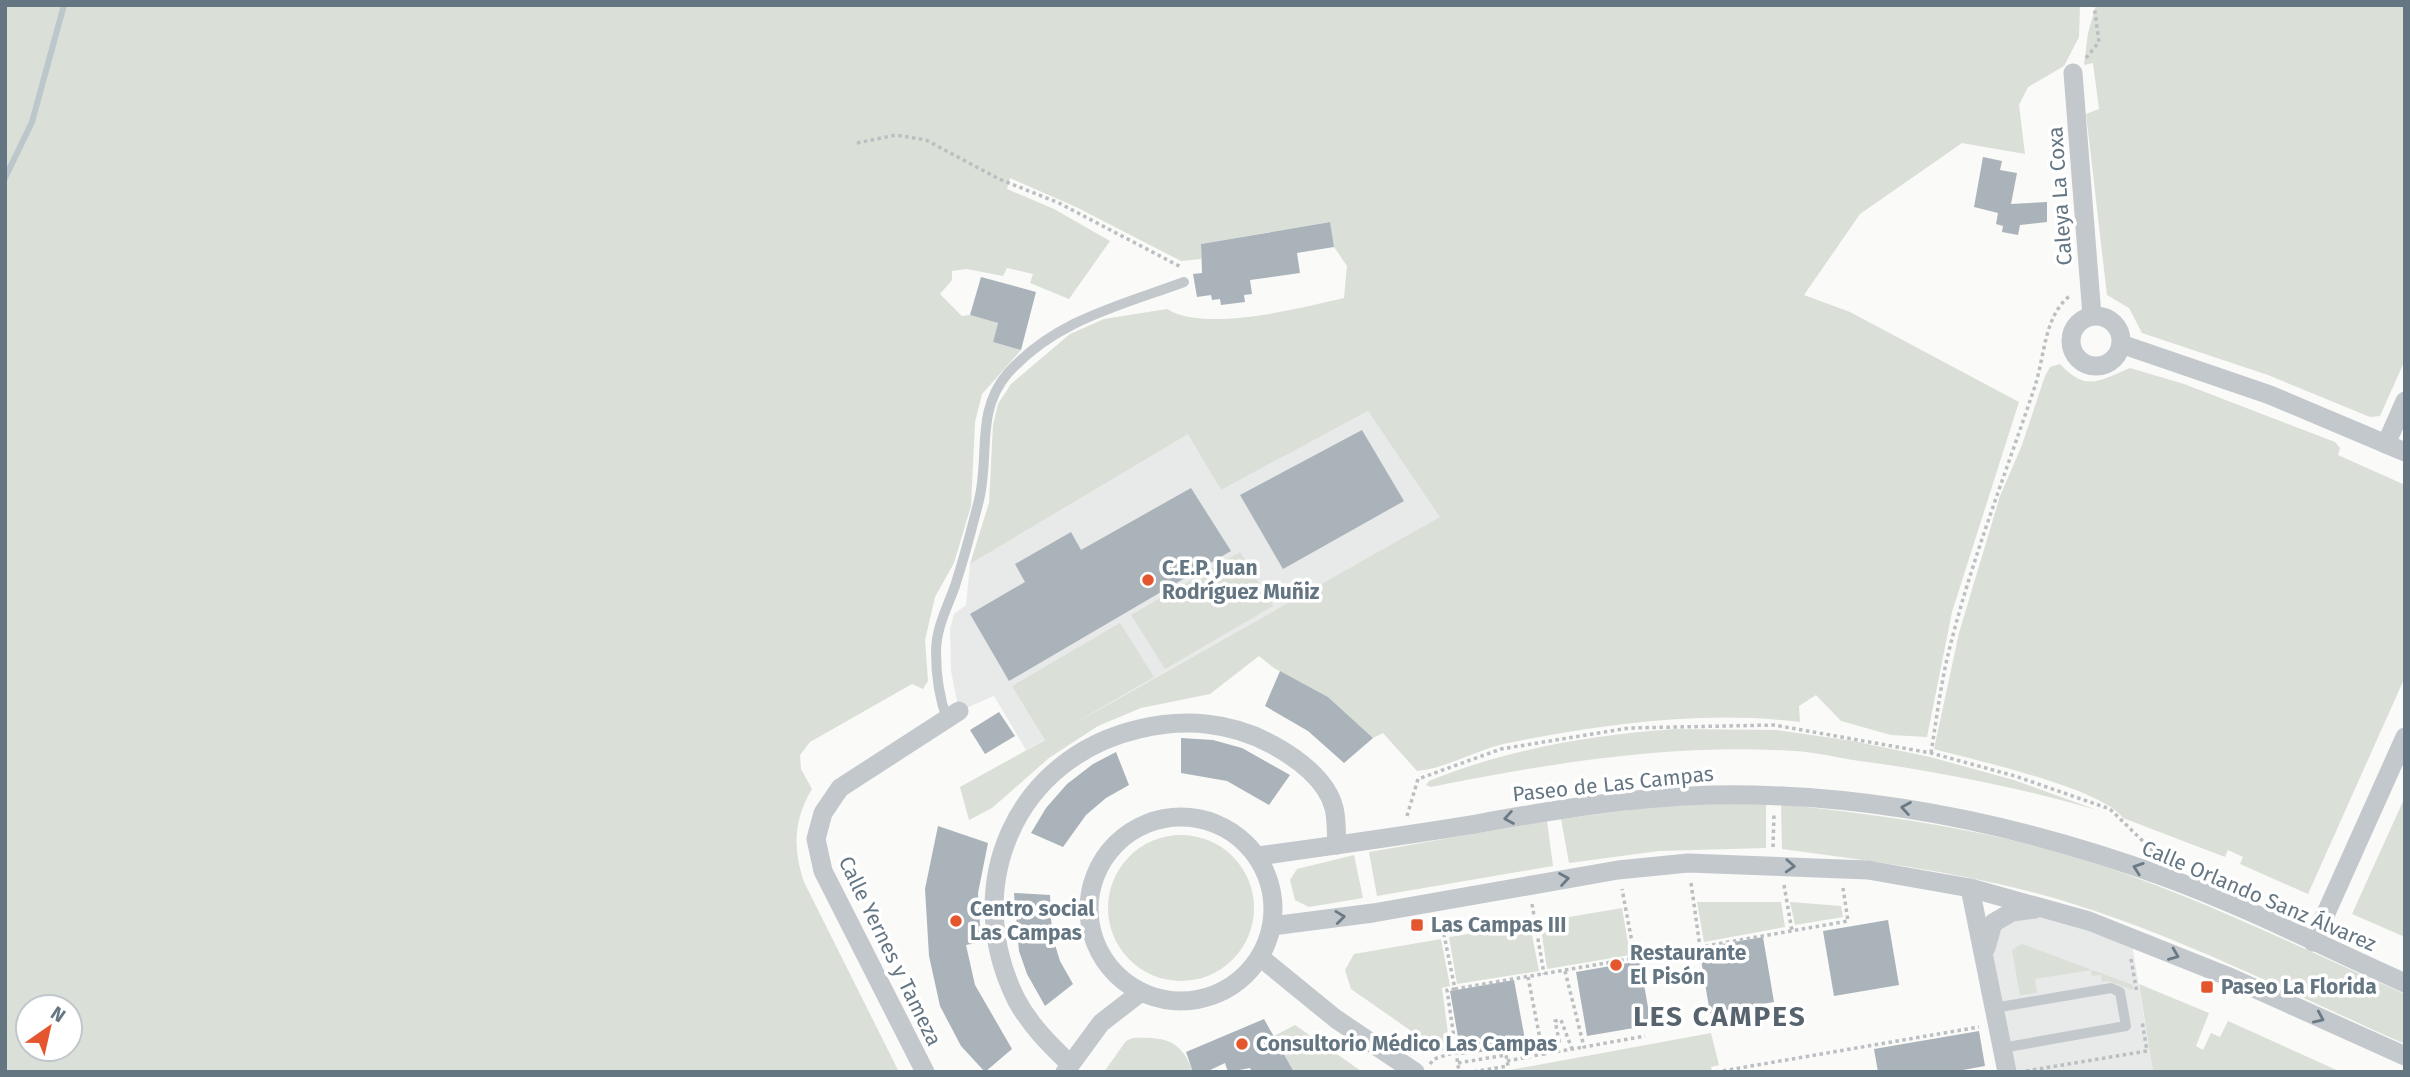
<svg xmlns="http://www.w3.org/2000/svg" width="2410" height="1077" viewBox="0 0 2410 1077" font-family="'Fira Sans',sans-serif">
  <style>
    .built { fill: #e8e9e9 }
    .green { fill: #dadfd7; fill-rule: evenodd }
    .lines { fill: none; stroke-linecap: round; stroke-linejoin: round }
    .stream { stroke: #bbc7cb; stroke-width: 6 }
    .building { fill: #aab3b9 }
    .path { stroke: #bbbfc2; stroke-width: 3.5; stroke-dasharray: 3.5 3.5; stroke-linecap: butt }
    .lane { stroke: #c3c8cc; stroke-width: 10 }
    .street { stroke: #c3c8cc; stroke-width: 19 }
    .oneway { stroke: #6a7a87 }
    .poi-dot { fill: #e4572e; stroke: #fff; stroke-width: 2.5 }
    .labels { text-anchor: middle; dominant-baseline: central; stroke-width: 7; stroke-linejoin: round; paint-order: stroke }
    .street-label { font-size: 21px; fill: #657683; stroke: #fff }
    .poi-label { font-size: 21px; font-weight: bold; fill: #657683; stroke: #fff; text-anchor: start }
    .district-label { font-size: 28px; font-weight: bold; letter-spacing: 2px; fill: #57646e; stroke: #fff }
  </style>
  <rect width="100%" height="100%" fill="#fafaf8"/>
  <g class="built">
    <path d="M1368 411 1441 517 1026 750 994 696 959 711 951 671 950 629 954 614 966 605 970 564 1189 433 1221 490Z"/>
    <path d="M2044 908 2131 938 2153 1072H2006L1985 953 1997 924Z"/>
  </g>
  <g class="green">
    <path d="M5 5H2080L2079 37 2064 66 2028 87 2019 105 2025 154 1962 143 1860 214 1804 295 1850 312 2019 402 1952 612 1927 737 1891 735 1841 721 1816 695 1799 706 1800 722C1704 710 1603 724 1508 743 1478 749 1448 768 1417 771L1383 733 1373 738 1328 697 1274 668 1259 656 1210 694 1141 708 1098 726 1049 758 992 808 969 820 960 787 1045 740 1012 686 1120 623 1154 677 1070 726 1440 517 1368 411 1221 490 1188 434 970 564 989 503 993 425 998 404 1011 384 1070 334 1104 319 1167 309C1205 333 1300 308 1344 298L1347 266 1334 247 1329 222 1201 244V259L1181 261 1076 207 1010 178 1007 189 1054 209 1110 241 1069 299 1030 283 1033 274 1007 268 1003 276 967 269 952 271V280L940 294 962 316 970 315 998 323 993 342 1021 350 982 394 975 422 971 506 954 563 935 597 925 640 928 681 923 689 912 684 810 742 800 755 801 769 812 789C793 820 793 850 804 882L899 1072H5ZM28 1007H70V1049H28Z"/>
    <path d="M2096 5H2405V360L2380 416 2370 417 2268 375 2142 333 2129 308 2107 295 2086 114 2099 109 2093 63 2084 65 2088 33Z"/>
    <path d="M2060 364C2087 393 2100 380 2130 368L2184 384 2335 442 2340 448 2338 455 2405 485V677L2308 894 2240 864 2243 857 2228 850 2225 857 2123 818C2102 788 1974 760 1934 749L1959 633 2000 496 2022 445 2045 376 2050 367Z"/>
    <path d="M1240 552 1273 606 1165 669 1131 615Z"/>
    <path d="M1675 729 1776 730 1853 741 1930 757 2014 780 2097 810C2017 787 1936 771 1853 760 1834 757 1814 752 1795 751 1673 743 1550 763 1431 787L1426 785 1429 781C1508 749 1590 735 1675 729Z"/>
    <path d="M2405 797V937L2352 914Z"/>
    <path d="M1766 803V848L1659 851 1569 863 1561 819 1669 805Z"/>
    <path d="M1781 804C1880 815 1979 828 2075 857 2189 892 2296 946 2405 994V1044C2283 990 2161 926 2032 892 1950 871 1866 860 1782 849Z"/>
    <path d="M1547 821 1553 866 1377 896 1369 852Z"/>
    <circle cx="1181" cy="908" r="73"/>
    <path d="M1354 855 1363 898 1309 907 1295 900 1290 880 1297 869Z"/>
    <path d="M1697 902H1781L1785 927 1704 942Z"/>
    <path d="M1790 902 1841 906 1843 917 1795 925Z"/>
    <path d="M1622 908 1630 955 1547 969 1540 922Z"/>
    <path d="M1530 924 1539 971 1457 984 1449 937Z"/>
    <path d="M1441 939 1450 986 1442 988 1450 1049 1440 1051 1351 989 1345 970 1354 954Z"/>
    <path d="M2022 944 2133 985V990L2108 981 2102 982 2101 975 2092 976 2091 970 2035 979 2037 993 2020 995 2012 950Z"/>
    <path d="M2139 984 2209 1013 2196 1046 2203 1050 2211 1033 2220 1037 2228 1021 2341 1072H2153Z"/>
    <path d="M1295 1025 1361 1071V1072H1294L1274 1036Z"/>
    <path d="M1711 1033 1719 1065 1711 1067 1712 1072H1499Z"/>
    <path d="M1133 1038C1166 1037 1181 1040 1193 1072H1104L1126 1041Z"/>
  </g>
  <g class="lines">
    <path class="stream" d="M5 178 32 122 64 5"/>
  </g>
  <g class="building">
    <path d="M1983 157 2002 161 2000 170 2017 173 2011 204 2047 202V222L2020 225 2018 235 2002 232 2003 226 1996 224 1998 213 1974 207Z"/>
    <path d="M1330 222 1334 247 1297 253 1300 273 1250 280 1252 294 1244 295 1245 302 1221 305 1220 299 1212 300 1211 295 1197 297 1193 274 1202 273 1201 244Z"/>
    <path d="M981 277 1036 292 1021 350 993 342 998 323 970 315Z"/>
    <path d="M1362 430 1404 501 1283 569 1240 495Z"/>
    <path d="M1191 488 1231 551 1009 681 970 614 1025 582 1015 564 1071 532 1081 550Z"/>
    <path d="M1280 671 1328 697 1373 738 1344 763 1308 731 1265 706Z"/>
    <path d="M999 712 1015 736 985 754 970 730Z"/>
    <path d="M1181 738 1213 740 1242 748 1290 775 1269 805 1227 781 1181 773Z"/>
    <path d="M1116 752 1129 785 1106 798 1086 815 1063 847 1031 833 1046 808 1067 784 1093 764Z"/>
    <path d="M938 826 988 843 978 893 981 942 966 945 975 985 1012 1049 985 1072 961 1046 940 1006 929 956 925 889Z"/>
    <path d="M1014 893 1050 895 1052 935 1060 961 1073 984 1045 1006 1027 974 1019 951Z"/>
    <path d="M1888 920 1899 985 1834 996 1823 931Z"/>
    <path d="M1763 937 1774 1002 1710 1013 1699 948Z"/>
    <path d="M1640 961 1651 1025 1587 1036 1576 972Z"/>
    <path d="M1514 980 1526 1045 1461 1055 1450 991Z"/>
    <path d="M1264 1019 1294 1072H1252L1250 1068 1228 1072 1225 1063 1206 1072H1193L1186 1052Z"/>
    <path d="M1979 1031 1985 1066 1952 1072H1878L1874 1049Z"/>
  </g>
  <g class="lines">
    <g class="path">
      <path d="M2086 58 2099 42 2094 5"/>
      <path d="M857 143 896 135 926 140 999 179 1059 203 1181 267"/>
      <path d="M1931 753C1936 722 1940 690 1947 659 1969 566 2005 476 2035 386 2045 355 2044 315 2071 295"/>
      <path d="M1407 816 1418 779 1501 749 1629 728 1774 725 1931 753 2015 776 2110 809 2155 853"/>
      <path d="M1773 847 1774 813"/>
      <path d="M1691 883 1700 947 1848 921 1843 888"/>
      <path d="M1784 885 1792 931"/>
      <path d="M1532 904 1544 974"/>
      <path d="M1441 920 1455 989 1635 958 1622 889"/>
      <path d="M2131 959 2137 993"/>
      <path d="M1565 971 1584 1047 1645 1036"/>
      <path d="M1455 989 1447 990 1459 1072"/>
      <path d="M1542 1048 1560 1045 1555 1021 1561 1020 1572 1049"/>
      <path d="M1543 1054 1584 1047"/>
      <path d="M1507 1061 1543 1054 1528 977"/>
      <path d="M1458 1063 1506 1055 1508 1066 1472 1072"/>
      <path d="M1430 1064 1434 1059 1456 1052"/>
      <path d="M2026 1071 2147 1051 2142 1021"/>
      <path d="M1716 1072 1979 1027"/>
    </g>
    <g class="lane">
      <path d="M947 719C939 697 936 675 936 652 936 628 947 608 955 586 964 558 972 528 979 500 990 456 975 411 1008 373 1056 320 1119 306 1184 282"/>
      <path d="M1994 1008 2111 988 2120 992 2126 1026 2002 1048"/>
    </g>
    <g class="street">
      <path d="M2073 73 2092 316"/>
      <circle cx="2096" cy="341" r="25"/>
      <path d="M2121 344 2270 395 2405 452"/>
      <path d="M2386 444 2405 401"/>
      <circle cx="1181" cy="909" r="92"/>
      <path d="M1258 856C1331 846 1403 836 1476 824 1553 810 1632 797 1712 795 1868 792 2019 824 2165 877 2247 907 2326 948 2405 983"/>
      <path d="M1970 888 2007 1072"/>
      <path d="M1272 926 1373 913 1618 870 1688 863 1868 870 1970 888 2089 921 2227 976 2405 1056"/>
      <path d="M2313 942 2405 737"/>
      <path d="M1986 948 1993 923 2012 912 2035 909"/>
      <path d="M1260 957 1336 1019 1415 1072"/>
      <path d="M1070 1064C1050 1045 1029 1024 1016 999 960 886 1015 758 1139 729 1185 718 1232 722 1273 745 1297 758 1327 780 1334 808 1337 820 1336 834 1337 845"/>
      <path d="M925 1072 823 871 816 839 823 813 840 788 959 711"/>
      <path d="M1065 1072 1101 1023 1141 992"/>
    </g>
  </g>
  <defs><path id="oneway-chevron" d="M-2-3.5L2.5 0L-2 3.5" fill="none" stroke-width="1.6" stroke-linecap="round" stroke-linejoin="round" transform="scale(1.75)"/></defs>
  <g class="oneway">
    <use href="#oneway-chevron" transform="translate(1906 808) rotate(-171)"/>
    <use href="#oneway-chevron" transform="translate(1509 818) rotate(170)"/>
    <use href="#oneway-chevron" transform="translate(1790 866) rotate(3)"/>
    <use href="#oneway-chevron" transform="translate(2138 868) rotate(-161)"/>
    <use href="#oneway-chevron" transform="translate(1564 879) rotate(-9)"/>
    <use href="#oneway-chevron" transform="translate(1340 917) rotate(-7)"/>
    <use href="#oneway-chevron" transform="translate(2174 955) rotate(22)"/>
    <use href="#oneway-chevron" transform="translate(2319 1018) rotate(24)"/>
  </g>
  <g class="poi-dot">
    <circle cx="1148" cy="580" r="7"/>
    <circle cx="956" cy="921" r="7"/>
    <rect x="1410" y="918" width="14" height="14" rx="3.5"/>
    <circle cx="1616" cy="965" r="7"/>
    <rect x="2200" y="980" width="14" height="14" rx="3.5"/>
    <circle cx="1242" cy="1044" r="7"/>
  </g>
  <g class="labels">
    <g class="street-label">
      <text transform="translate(2060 196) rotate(-94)">Caleya La Coxa</text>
      <text transform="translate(1613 784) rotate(-6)">Paseo de Las Campas</text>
      <text transform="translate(2259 896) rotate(23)">Calle Orlando Sanz Álvarez</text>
      <text transform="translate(890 951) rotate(64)">Calle Yernes y Tameza</text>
    </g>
    <g class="poi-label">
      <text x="1162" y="568">C.E.P. Juan<tspan x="1162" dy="24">Rodríguez Muñiz</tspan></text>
      <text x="970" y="909">Centro social<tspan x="970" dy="24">Las Campas</tspan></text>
      <text x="1431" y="925">Las Campas III</text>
      <text x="1630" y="953">Restaurante<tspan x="1630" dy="24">El Pisón</tspan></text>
      <text x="2221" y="987">Paseo La Florida</text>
      <text x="1256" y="1044">Consultorio Médico Las Campas</text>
    </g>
    <g class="district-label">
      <text x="1720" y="1016">LES CAMPES</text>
    </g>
  </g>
  <rect width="2410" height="1077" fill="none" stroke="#657683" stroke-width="14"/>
  <g transform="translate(49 1028) rotate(34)"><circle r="33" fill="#ffffff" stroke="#c1c8cd" stroke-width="2"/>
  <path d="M0-5L12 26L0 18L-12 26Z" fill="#e4572e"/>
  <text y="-10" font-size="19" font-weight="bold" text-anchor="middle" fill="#657683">N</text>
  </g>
</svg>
